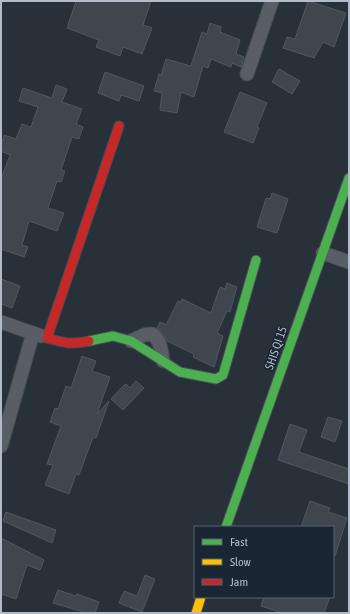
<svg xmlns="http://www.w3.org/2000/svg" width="350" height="614" viewBox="0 0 350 614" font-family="'Asap Condensed',sans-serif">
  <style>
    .building { fill: #40464e; stroke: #505760 }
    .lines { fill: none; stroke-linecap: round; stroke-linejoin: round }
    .street-casing { stroke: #474c53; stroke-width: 15 }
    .fast-casing { stroke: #474c53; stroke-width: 11 }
    .slow-casing { stroke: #474c53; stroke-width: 11 }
    .jam-casing { stroke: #474c53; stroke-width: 11 }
    .street { stroke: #595e66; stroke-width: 13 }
    .fast { stroke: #4caf50; stroke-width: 9 }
    .slow { stroke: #ffc107; stroke-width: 9 }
    .jam { stroke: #c62828; stroke-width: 9 }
    .labels { text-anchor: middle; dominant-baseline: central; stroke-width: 3; stroke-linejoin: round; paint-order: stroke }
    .street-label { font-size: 12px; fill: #b2bbca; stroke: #1b2634 }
  </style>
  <rect width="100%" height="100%" fill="#283039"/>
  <g class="building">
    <path d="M76 1H151L143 25 152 28 142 54 123 47 120 56 96 47 99 40 67 28Z"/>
    <path d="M308 1 346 13 334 47 323 42 314 58 283 48 287 37 295 39Z"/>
    <path d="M210 23 221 27 220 32 240 40 236 54 244 57 241 67 232 63 231 67 211 59 208 68 203 66 194 97 181 92 177 113 160 110 162 93 154 91 159 74 161 75 166 59 191 66 202 32 207 34Z"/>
    <path d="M279 69 300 81 292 94 272 82Z"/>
    <path d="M105 72 144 86 139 101 121 95 119 101 98 93Z"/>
    <path d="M56 85 67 89 62 102 82 109 76 124 83 127 79 139 72 137 61 170 65 171 61 182 57 181 48 208 64 213 57 231 29 221 22 245 28 247 24 257 1 249V179L10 155 1 151V139L3 140 4 135 16 139 22 124 31 127 38 107 19 101 23 88 52 98Z"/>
    <path d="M240 92 267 103 257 127 259 128 253 143 224 132Z"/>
    <path d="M272 193 288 199 277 233 257 227 266 198 270 199Z"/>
    <path d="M1 279 20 286 12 308 1 304Z"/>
    <path d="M227 283 237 287 230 312 227 311 217 333 223 336 214 367 193 357 194 354 167 341 163 334 157 328 160 322 166 325 178 301 181 302 182 299 211 313 220 287 225 289Z"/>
    <path d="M82 356 96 361 92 371 110 377 97 414 109 401 96 438 93 437 79 475 76 474 69 494 45 485 53 465 47 464 61 426 50 422 55 408 58 409 66 386 71 388Z"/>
    <path d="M136 381 144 388 123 410 111 399 124 385 126 384 130 388Z"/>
    <path d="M328 417 342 421 335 442 321 437Z"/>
    <path d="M290 424 307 430 299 452 349 469V484L278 460Z"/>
    <path d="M310 501 330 508 328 512 347 518 335 556 333 555V527H301Z"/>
    <path d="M6 512 56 530 52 543 3 521Z"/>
    <path d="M1 538 44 560 40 570 27 565 16 599 1 594Z"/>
    <path d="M145 575 155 579 142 612 119 603 124 591 137 596Z"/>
    <path d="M58 590 76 596 77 594 99 602 95 613H87L53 603Z"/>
    <path d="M264 597H330L324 613H282L261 606Z"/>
  </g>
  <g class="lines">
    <g class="street-casing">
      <g id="street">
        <path d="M247 74 272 1"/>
        <path d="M323 253 349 262"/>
        <path d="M1 322 41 336"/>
        <path d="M131 341 144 335 152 334C161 341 161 349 163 361"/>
        <path d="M1 446 33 333"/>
      </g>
    </g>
    <g class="fast-casing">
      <g id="fast">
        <path d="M89 341 113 336 131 341 180 372 216 379 223 375 256 260"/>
        <path d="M226 527 349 178"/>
      </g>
    </g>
    <g class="slow-casing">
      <path id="slow" d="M196 613 201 597"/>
    </g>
    <g class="jam-casing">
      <path id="jam" d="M89 341C71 345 65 343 47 338L119 126"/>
    </g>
    <use href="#street" class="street"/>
    <use href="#fast" class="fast"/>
    <use href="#slow" class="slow"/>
    <use href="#jam" class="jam"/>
  </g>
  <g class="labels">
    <g class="street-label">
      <text transform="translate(276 348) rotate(-71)">SHIS QI 15</text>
    </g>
  </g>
  <rect width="350" height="614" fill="none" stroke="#b2bbca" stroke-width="4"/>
  <rect x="194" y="526" width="140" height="72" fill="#1b2634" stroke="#576270"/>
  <rect x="202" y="539" width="20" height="6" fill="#4caf50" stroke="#576270"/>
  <text x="230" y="546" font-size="12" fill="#b2bbca">Fast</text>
  <rect x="202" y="559" width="20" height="6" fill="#ffc107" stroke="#576270"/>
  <text x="230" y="566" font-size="12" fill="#b2bbca">Slow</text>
  <rect x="202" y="579" width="20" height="6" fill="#c62828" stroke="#576270"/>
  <text x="230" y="586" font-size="12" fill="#b2bbca">Jam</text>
</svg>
